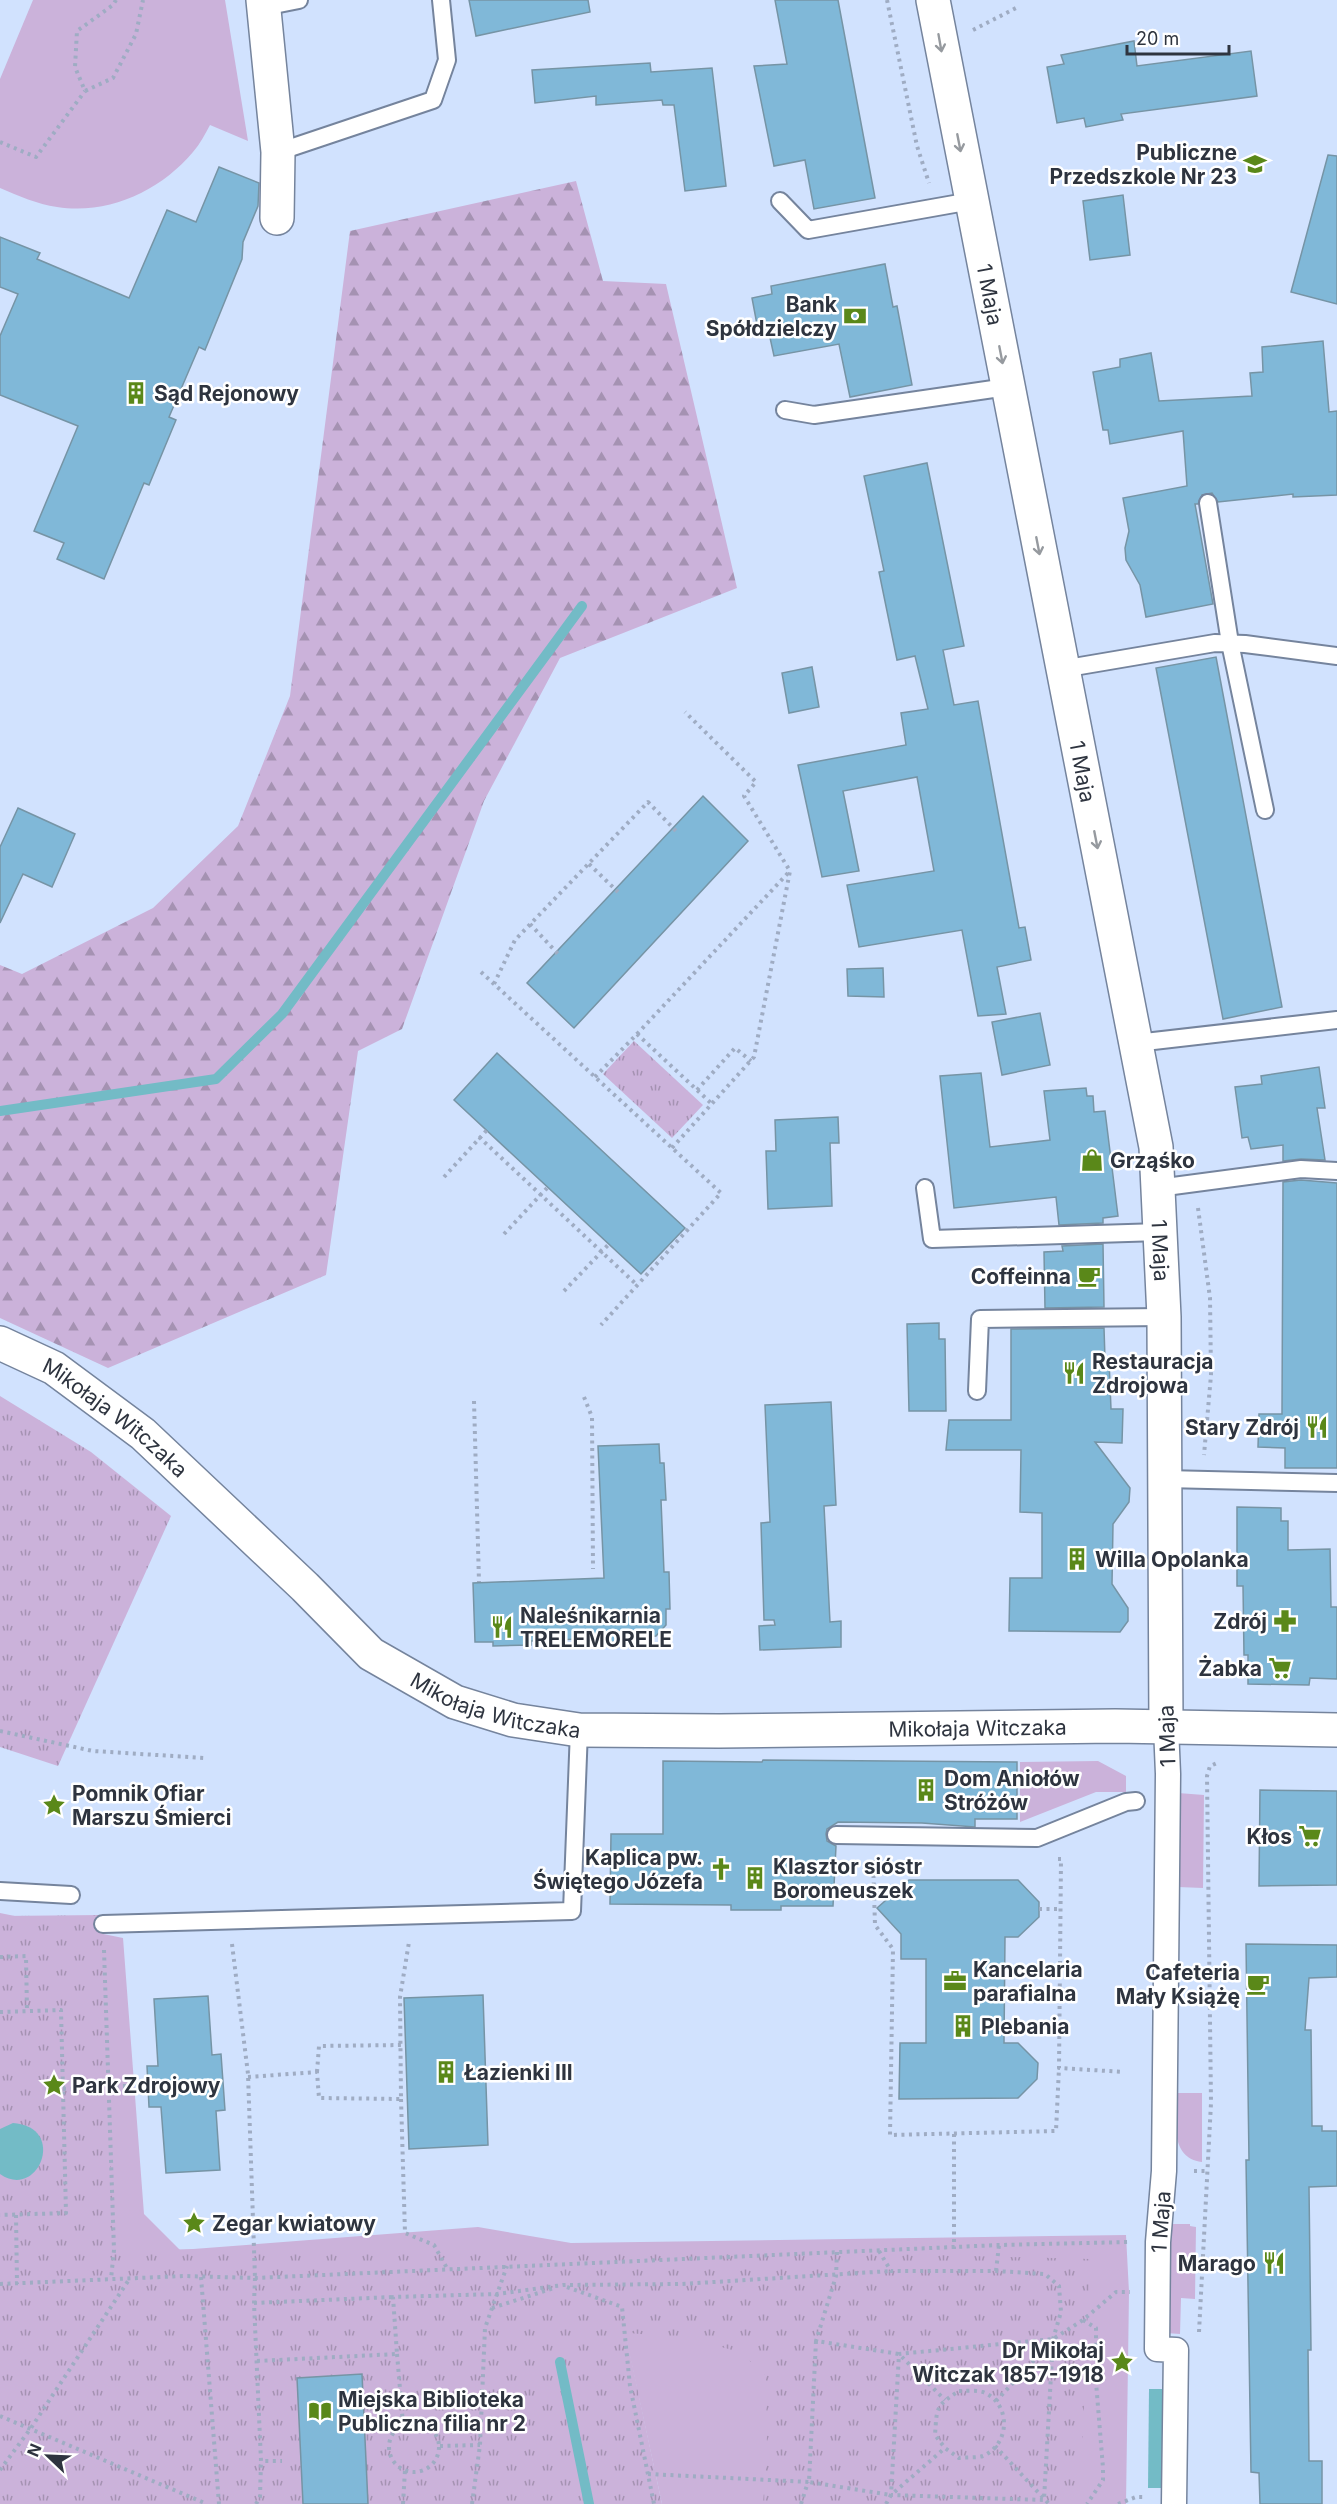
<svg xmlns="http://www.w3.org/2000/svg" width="1337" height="2504" viewBox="0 0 1337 2504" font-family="Inter,sans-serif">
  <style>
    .green { fill: #cbb2da }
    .forest { fill: url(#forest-firs) }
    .park { fill: url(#park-tufts) }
    .water { fill: #73bbc6 }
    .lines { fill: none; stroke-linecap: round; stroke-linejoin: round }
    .stream { stroke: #73bbc6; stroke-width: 10 }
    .building { fill: #80b8d8; stroke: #7694a5; stroke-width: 1.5 }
    .service-casing { stroke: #75849d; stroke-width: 20 }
    .pedestrian-casing { stroke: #75849d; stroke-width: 27 }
    .minor-casing { stroke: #75849d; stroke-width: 36 }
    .path { stroke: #9facc3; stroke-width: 4; stroke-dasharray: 3 4.5; stroke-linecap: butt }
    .service { stroke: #fff; stroke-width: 16 }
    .pedestrian { stroke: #fff; stroke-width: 24 }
    .minor { stroke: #fff; stroke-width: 33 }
    .oneway { stroke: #969a9f }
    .labels { text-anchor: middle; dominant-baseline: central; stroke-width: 5; stroke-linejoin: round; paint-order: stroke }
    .poi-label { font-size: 21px; font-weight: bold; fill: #2e343f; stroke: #fff; text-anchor: start }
    .street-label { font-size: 21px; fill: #2e343f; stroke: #fff }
  </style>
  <defs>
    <pattern id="forest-firs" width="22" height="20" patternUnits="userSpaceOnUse" patternTransform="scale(1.5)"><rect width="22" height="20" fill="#cbb2da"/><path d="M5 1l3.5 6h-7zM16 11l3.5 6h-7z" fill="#a592b2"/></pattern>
    <pattern id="park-tufts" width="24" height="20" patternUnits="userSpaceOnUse" patternTransform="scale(1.5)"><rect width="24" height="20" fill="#cbb2da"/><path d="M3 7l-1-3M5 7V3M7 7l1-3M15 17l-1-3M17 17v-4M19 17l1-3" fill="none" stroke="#a592b2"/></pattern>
  </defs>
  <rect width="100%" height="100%" fill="#d1e2fe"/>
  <g class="green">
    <path d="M33 0H225L248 141 210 125C205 134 200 144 193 152 160 191 109 215 57 207 37 204 19 196 0 188V79Z"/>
    <path d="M1098 1761 1126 1776V1792H1096L1020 1822V1762Z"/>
    <path d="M1178 1793 1204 1795 1203 1888 1178 1887Z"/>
    <path d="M0 1913 123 1938 144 2214 180 2250 478 2227 571 2243 1126 2235 1129 2292 1126 2504H662L622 2319 0 2504Z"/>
    <path d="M1176 2093H1202V2162C1169 2158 1176 2118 1176 2093Z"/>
    <path d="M1167 2224H1190V2226L1196 2227 1195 2299 1181 2298 1180 2334 1166 2333Z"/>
  </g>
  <path class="forest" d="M576 181 603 281 666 284 737 588 560 658 484 801 402 1029 358 1051 326 1275 108 1368 0 1318V965L22 974 153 908 238 826 290 696 350 231Z"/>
  <g class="park">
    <path d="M634 1041 703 1105 672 1138 603 1074Z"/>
    <path d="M0 1396 91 1452 171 1516 58 1766 0 1747Z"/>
    <path d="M102 1915 114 2250 584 2246 1090 2259 1080 2504H763L767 2452 766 2376 740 2352 691 2339 630 2333 626 2335 662 2504H0V1916Z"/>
  </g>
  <g class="water">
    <path d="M13 2123C68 2127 38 2201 0 2174V2129Z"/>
    <path d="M1149 2389H1165L1164 2488H1148Z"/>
  </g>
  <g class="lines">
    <g class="stream">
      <path d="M0 1111 216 1079 282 1014 582 606"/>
      <path d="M560 2362 589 2504"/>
    </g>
  </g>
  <g class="building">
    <path d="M469 0H588L590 12 476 36Z"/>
    <path d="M775 0H838L875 198 814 209 805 160 774 166 754 66 787 64Z"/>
    <path d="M1134 41 1137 66 1251 51 1257 96 1121 114 1123 120 1086 127 1084 118 1057 123 1047 67 1064 64 1061 55Z"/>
    <path d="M650 63 651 72 712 68 726 186 685 191 674 105H663L662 100 596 105V96L535 103 532 70Z"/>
    <path d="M1328 155 1337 156V304L1291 292Z"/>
    <path d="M219 167 259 183 258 206 243 242 242 259 205 350 199 347 169 417 176 420 149 485 144 483 104 579 57 559 64 543 34 531 78 426 0 395V336L18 294 0 287V237L40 253 37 259 129 298 167 210 196 222Z"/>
    <path d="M1123 195 1130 255 1090 260 1083 201Z"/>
    <path d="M885 264 893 307 897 306 912 385 850 397 839 344 774 356 769 333 759 335 752 298 772 294 771 286Z"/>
    <path d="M1323 341 1329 412 1337 411V495L1293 497V494L1218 502 1212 493 1202 495 1198 504H1195L1213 604 1146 617 1140 585 1126 560 1125 548 1129 531 1123 498 1187 486 1183 431 1110 444 1108 430H1103L1093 372 1120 367V359L1151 353 1159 401 1252 396 1250 373 1263 372 1262 347Z"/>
    <path d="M927 463 964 646 943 650 954 705 978 701 1019 928 1025 927 1031 960 997 967 1006 1014 978 1016 962 930 859 947 847 885 934 871 917 777 843 791 859 871 822 877 798 765 906 745 901 713 928 709 915 656 897 660 879 572 884 571 864 476Z"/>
    <path d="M1216 657 1282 1007 1223 1019 1156 668Z"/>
    <path d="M812 667 819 707 789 713 782 673Z"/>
    <path d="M703 796 748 841 574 1028 527 983Z"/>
    <path d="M18 808 75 834 52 887 23 874 0 923V847Z"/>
    <path d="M883 968 884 997 848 996 847 969Z"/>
    <path d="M1040 1013 1050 1065 1002 1075 992 1022Z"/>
    <path d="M497 1053 685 1228 641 1274 454 1100Z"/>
    <path d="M1319 1067 1325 1108H1317L1325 1160 1301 1159 1283 1161V1145L1251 1149 1248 1137 1242 1138 1235 1087 1262 1084 1261 1076Z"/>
    <path d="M981 1073 990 1147 1050 1140 1044 1091 1086 1088 1087 1096H1093L1094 1112 1105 1111 1118 1216 1103 1218V1223L1059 1225 1056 1197 954 1208 940 1076Z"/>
    <path d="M838 1117 839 1143H830L832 1206 768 1209 766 1151H776L775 1120Z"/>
    <path d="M1301 1180 1337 1183V1468H1285V1448L1258 1447 1259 1414H1282L1283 1182Z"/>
    <path d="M1103 1244 1104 1307 1045 1308 1044 1252 1063 1251 1062 1246Z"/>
    <path d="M939 1323V1339H945L946 1411H909L907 1324Z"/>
    <path d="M1104 1328 1105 1359H1109L1111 1409H1123L1122 1443 1095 1442 1130 1488 1129 1502 1113 1524 1112 1584 1128 1608V1621L1120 1632 1009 1631 1010 1578H1042V1513L1020 1512 1021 1450H946L949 1420H1011V1329Z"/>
    <path d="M831 1402 836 1505 824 1506 830 1622 841 1621V1647L760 1650 759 1626 775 1625 774 1620H764L761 1523 770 1522 765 1405Z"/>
    <path d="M659 1444 660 1463H664L666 1500H661L664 1572H669L670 1609H666V1625L656 1636 640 1637V1641L603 1642V1638L531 1641V1645L493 1646V1642H475L473 1583 604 1578 598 1446Z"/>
    <path d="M1237 1507 1281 1508V1521H1288V1550L1330 1549 1331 1607H1337V1679L1310 1678 1309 1685 1248 1684V1655H1244L1243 1586H1237Z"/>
    <path d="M763 1760 1017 1762V1819H975V1827L922 1823 838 1822 827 1829 826 1834 827 1841 836 1846 833 1906H781V1910H731V1905L610 1904 611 1834H663V1761L762 1762Z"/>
    <path d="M1260 1790 1337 1791V1885L1259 1886Z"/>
    <path d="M909 1880H1018L1039 1902V1917L1018 1937H1005L1004 2043H1018L1038 2063 1037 2079 1018 2098 899 2099 900 2043H926V1959H901V1934L877 1908Z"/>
    <path d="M1246 1944 1337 1945V1977L1309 1978 1305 2030H1311L1312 2126H1322V2131H1337V2186L1309 2187 1311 2350H1308L1309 2461H1322V2504H1260L1259 2473 1251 2472 1246 2160H1249Z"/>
    <path d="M483 1995 488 2145 409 2149 404 1998Z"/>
    <path d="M208 1996 212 2055 221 2054 225 2110 216 2111 220 2170 166 2173 161 2107H149L147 2066H158L154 1999Z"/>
    <path d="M362 2374 368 2504H303L297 2378Z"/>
  </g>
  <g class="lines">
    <g class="service-casing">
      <g id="service">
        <path d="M264 7 299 0"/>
        <path d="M278 152 433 100 447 60 441 0"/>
        <path d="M780 201 808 230 971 201"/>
        <path d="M785 410 814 415 1007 387"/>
        <path d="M1208 503 1230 643 1265 810"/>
        <path d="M1062 669 1215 643 1245 644 1337 656"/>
        <path d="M1136 1043 1337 1020"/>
        <path d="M925 1188 932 1239 1160 1232"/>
        <path d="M1158 1188 1301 1169 1337 1171"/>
        <path d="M977 1391 980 1319 1164 1317"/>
        <path d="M1165 1479 1337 1483"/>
        <path d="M836 1835 1037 1838 1126 1802 1136 1801"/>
        <path d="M0 1891 71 1895"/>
        <path d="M103 1924 572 1911 579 1730"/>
      </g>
    </g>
    <g class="pedestrian-casing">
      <path id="pedestrian" d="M1166 1727 1168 1774 1164 2171 1158 2242 1157 2349 1176 2350 1174 2504"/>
    </g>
    <g class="minor-casing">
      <g id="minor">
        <path d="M263 0 278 152 277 218"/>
        <path id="s1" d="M933 0 1156 1147 1164 1317 1166 1727"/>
        <path id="s2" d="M0 1343 54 1368 143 1434 305 1587 371 1654 455 1702 513 1720 579 1730 719 1731 1115 1726 1337 1730"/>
      </g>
    </g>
    <g class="path">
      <path d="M116 0 113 5 77 31 75 67 85 91 113 78 136 34 143 0"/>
      <path d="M887 0 917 146 929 183"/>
      <path d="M973 30 1018 7"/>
      <path d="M0 142 36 157 85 91"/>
      <path d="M589 864 618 892"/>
      <path d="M530 924 559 955"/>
      <path d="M481 972 721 1193 601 1325"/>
      <path d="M494 984 515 940 648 802 676 831"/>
      <path d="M637 1034 789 872"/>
      <path d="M595 1077 637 1034 712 1104"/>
      <path d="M697 1090 735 1048 751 1061"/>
      <path d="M479 1137 637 1285"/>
      <path d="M672 1148 754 1057 790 871 744 796 756 782 685 712"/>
      <path d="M444 1177 487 1130"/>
      <path d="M1198 1208 1210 1298 1211 1375 1204 1455"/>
      <path d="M504 1234 548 1187"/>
      <path d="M564 1291 609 1244"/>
      <path d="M584 1397 592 1417 593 1569"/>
      <path d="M474 1401 479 1582"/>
      <path d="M0 1731 93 1751 205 1758"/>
      <path d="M1058 1859H1061L1059 2068 1124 2072"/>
      <path d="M873 1860 875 1925 893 1949 890 2135 1056 2131 1059 2068"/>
      <path d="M1039 1909H1060"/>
      <path d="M232 1944 248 2074 255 2278"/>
      <path d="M104 1950 114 2250 111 2279"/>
      <path d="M0 1957 26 1956 27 2011"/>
      <path d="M0 2012 61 2010 66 2213 0 2215"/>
      <path d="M317 2072 319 2046 401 2045"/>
      <path d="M248 2077 317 2072 319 2098 401 2099 400 1997 409 1942"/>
      <path d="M63 2089 146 2085"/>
      <path d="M401 2099 405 2233 434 2245 448 2270"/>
      <path d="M954 2134V2249"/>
      <path d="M1194 2171H1208"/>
      <path d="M16 2215 17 2284"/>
      <path d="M879 2251 891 2271H996L1045 2274 1059 2286 1061 2312 1053 2339 1044 2500 891 2495 899 2354 1053 2339 1083 2320 1116 2292H1130"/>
      <path d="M837 2252 836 2276 816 2341 899 2354 945 2400"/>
      <path d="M996 2271 999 2245"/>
      <path d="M201 2277 219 2504"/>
      <path d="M255 2278 254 2303 261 2461H282"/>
      <path d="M0 2284 184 2276 255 2278 999 2245 1129 2242"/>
      <path d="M567 2287 622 2307 630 2386 654 2504"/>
      <path d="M254 2303 393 2297"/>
      <path d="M492 2308 554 2288"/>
      <path d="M1083 2320 1096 2328V2382L1103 2468V2480L1087 2504"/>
      <path d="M1199 2332 1211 2103 1207 1776 1210 1766 1217 1763"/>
      <path d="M816 2341 809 2482 891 2495"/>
      <path d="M397 2354 403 2424"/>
      <path d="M257 2361 397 2354 393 2297 497 2294 563 2285 682 2284 891 2271"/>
      <path d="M959 2391C966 2391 976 2390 983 2392 1011 2403 1011 2444 983 2456 977 2458 966 2457 959 2458L945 2448 935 2435C937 2408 935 2406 959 2391Z"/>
      <path d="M996 2401 1053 2340"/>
      <path d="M0 2416 207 2504"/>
      <circle cx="414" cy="2447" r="25"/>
      <path d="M440 2446 480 2445"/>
      <path d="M995 2446 1049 2504"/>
      <path d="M0 2470 31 2428 130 2278"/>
      <path d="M648 2474 809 2482"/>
      <path d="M256 2504 260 2497 261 2461"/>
      <path d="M403 2504 405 2470"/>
      <path d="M472 2504 480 2445 485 2328 507 2266"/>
      <path d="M801 2504 808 2482"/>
      <path d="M886 2504 891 2495 945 2448"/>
      <path d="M1118 2504 1136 2497H1146"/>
    </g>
    <use href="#service" class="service"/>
    <use href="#pedestrian" class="pedestrian"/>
    <use href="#minor" class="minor"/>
  </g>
  <defs><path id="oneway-shaft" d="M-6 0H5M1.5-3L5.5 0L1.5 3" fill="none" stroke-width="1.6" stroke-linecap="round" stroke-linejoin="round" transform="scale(1.5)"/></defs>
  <g class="oneway">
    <use href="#oneway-shaft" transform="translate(940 43) rotate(80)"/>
    <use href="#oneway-shaft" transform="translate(959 143) rotate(79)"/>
    <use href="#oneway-shaft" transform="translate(1001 355) rotate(79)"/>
    <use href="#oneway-shaft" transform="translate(1038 546) rotate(79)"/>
    <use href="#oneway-shaft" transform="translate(1096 840) rotate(79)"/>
  </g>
  <defs>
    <g id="school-bare" transform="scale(1.8)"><path d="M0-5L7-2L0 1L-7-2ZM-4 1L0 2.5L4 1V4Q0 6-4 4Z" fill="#5a8819" stroke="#fff" stroke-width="2.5" paint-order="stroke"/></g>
    <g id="bank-bare" transform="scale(1.8)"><path d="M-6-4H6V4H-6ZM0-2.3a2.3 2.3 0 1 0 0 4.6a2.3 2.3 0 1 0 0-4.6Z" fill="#5a8819" stroke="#fff" stroke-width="2.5" paint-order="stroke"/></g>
    <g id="building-bare" transform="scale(1.8)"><path d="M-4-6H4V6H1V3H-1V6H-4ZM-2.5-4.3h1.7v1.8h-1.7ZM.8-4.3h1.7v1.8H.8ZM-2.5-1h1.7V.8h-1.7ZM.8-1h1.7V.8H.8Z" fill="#5a8819" stroke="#fff" stroke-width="2.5" paint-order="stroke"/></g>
    <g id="shop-bare" transform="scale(1.8)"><path d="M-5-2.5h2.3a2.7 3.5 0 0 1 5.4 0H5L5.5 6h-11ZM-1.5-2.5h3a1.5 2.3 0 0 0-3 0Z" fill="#5a8819" stroke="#fff" stroke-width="2.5" paint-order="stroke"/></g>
    <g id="cafe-bare" transform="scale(1.8)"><path d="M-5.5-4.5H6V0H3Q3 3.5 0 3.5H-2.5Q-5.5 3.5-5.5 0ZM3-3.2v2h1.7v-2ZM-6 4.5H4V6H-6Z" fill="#5a8819" stroke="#fff" stroke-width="2.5" paint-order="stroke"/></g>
    <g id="restaurant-bare" transform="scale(1.8)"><path d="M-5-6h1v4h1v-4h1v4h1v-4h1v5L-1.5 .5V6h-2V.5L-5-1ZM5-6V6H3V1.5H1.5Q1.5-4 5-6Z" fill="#5a8819" stroke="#fff" stroke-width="2.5" paint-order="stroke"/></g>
    <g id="pharmacy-bare" transform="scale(1.8)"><path d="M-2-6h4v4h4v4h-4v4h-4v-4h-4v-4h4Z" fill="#5a8819" stroke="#fff" stroke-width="2.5" paint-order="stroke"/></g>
    <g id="supermarket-bare" transform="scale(1.8)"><path d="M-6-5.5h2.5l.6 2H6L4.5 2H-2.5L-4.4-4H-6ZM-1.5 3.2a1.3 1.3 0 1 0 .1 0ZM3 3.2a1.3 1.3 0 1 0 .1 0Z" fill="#5a8819" stroke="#fff" stroke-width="2.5" paint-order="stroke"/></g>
    <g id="sight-bare" transform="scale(1.8)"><path d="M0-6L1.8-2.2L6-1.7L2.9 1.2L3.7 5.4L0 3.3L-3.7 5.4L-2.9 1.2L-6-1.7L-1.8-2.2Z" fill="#5a8819" stroke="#fff" stroke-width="2.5" paint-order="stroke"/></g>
    <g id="church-bare" transform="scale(1.8)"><path d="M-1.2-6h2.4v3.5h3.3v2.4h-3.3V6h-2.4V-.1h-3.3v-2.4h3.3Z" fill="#5a8819" stroke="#fff" stroke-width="2.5" paint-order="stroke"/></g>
    <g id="office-bare" transform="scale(1.8)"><path d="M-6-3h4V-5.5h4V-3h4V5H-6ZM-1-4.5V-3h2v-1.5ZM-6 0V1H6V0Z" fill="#5a8819" stroke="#fff" stroke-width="2.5" paint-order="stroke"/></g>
    <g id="library-bare" transform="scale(1.8)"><path d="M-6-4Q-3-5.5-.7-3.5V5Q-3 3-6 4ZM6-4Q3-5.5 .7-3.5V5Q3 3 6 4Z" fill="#5a8819" stroke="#fff" stroke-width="2.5" paint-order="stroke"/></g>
  </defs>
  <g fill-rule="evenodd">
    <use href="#school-bare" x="1255" y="164"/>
    <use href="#bank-bare" x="855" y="316"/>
    <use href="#building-bare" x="136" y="393"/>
    <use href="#shop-bare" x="1092" y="1160"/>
    <use href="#cafe-bare" x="1089" y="1276"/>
    <use href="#restaurant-bare" x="1074" y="1373"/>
    <use href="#restaurant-bare" x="1317" y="1427"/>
    <use href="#building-bare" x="1077" y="1559"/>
    <use href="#pharmacy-bare" x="1285" y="1621"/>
    <use href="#restaurant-bare" x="502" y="1627"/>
    <use href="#supermarket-bare" x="1280" y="1668"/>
    <use href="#building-bare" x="926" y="1790"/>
    <use href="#sight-bare" x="54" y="1805"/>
    <use href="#supermarket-bare" x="1310" y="1836"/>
    <use href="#church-bare" x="721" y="1869"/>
    <use href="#building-bare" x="755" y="1878"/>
    <use href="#office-bare" x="955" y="1981"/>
    <use href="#cafe-bare" x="1258" y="1984"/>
    <use href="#building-bare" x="963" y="2026"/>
    <use href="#building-bare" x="446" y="2072"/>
    <use href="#sight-bare" x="54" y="2085"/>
    <use href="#sight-bare" x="194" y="2223"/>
    <use href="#restaurant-bare" x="1274" y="2263"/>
    <use href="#sight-bare" x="1122" y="2362"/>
    <use href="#library-bare" x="320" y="2411"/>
  </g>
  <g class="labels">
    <g class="poi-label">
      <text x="1237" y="152" text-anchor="end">Publiczne<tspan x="1237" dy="24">Przedszkole Nr 23</tspan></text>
      <text x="837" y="304" text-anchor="end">Bank<tspan x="837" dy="24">Spółdzielczy</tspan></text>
      <text x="154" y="393">Sąd Rejonowy</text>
      <text x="1110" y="1160">Grząśko</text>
      <text x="1071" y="1276" text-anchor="end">Coffeinna</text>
      <text x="1092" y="1361">Restauracja<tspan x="1092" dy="24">Zdrojowa</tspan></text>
      <text x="1299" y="1427" text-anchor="end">Stary Zdrój</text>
      <text x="1095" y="1559">Willa Opolanka</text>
      <text x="520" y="1615">Naleśnikarnia<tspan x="520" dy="24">TRELEMORELE</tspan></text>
      <text x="1267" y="1621" text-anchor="end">Zdrój</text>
      <text x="1262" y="1668" text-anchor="end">Żabka</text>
      <text x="944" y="1778">Dom Aniołów<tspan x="944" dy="24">Stróżów</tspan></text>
      <text x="72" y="1793">Pomnik Ofiar<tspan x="72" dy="24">Marszu Śmierci</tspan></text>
      <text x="1292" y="1836" text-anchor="end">Kłos</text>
      <text x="703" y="1857" text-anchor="end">Kaplica pw.<tspan x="703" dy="24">Świętego Józefa</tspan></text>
      <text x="773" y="1866">Klasztor sióstr<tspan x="773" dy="24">Boromeuszek</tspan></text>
      <text x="973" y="1969">Kancelaria<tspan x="973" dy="24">parafialna</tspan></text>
      <text x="1240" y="1972" text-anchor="end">Cafeteria<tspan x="1240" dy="24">Mały Książę</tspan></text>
      <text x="981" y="2026">Plebania</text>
      <text x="464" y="2072">Łazienki III</text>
      <text x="72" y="2085">Park Zdrojowy</text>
      <text x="212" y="2223">Zegar kwiatowy</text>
      <text x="1256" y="2263" text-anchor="end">Marago</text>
      <text x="1104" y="2350" text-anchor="end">Dr Mikołaj<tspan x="1104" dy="24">Witczak 1857-1918</tspan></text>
      <text x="338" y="2399">Miejska Biblioteka<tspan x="338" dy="24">Publiczna filia nr 2</tspan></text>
    </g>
    <g class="street-label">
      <text stroke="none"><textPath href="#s1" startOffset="300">1 Maja</textPath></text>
      <text stroke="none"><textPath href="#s1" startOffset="786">1 Maja</textPath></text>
      <text stroke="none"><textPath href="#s1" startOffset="1272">1 Maja</textPath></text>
      <text stroke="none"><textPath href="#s2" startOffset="138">Mikołaja Witczaka</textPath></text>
      <text stroke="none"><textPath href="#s2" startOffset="624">Mikołaja Witczaka</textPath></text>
      <text stroke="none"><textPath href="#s2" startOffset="1110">Mikołaja Witczaka</textPath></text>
      <text transform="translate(1167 1736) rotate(-92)">1 Maja</text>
      <text transform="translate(1161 2222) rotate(-86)">1 Maja</text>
    </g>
  </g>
  <g transform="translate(48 2456) rotate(293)" stroke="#ffffff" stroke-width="4.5" paint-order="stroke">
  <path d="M0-4.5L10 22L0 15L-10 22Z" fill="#2e343f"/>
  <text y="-9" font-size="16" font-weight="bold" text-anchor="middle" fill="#2e343f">N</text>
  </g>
  <path d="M1127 45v9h102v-9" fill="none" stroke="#2e343f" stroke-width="3"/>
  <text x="1136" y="45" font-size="18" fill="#2e343f" stroke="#ffffff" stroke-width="4.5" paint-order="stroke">20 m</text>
</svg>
